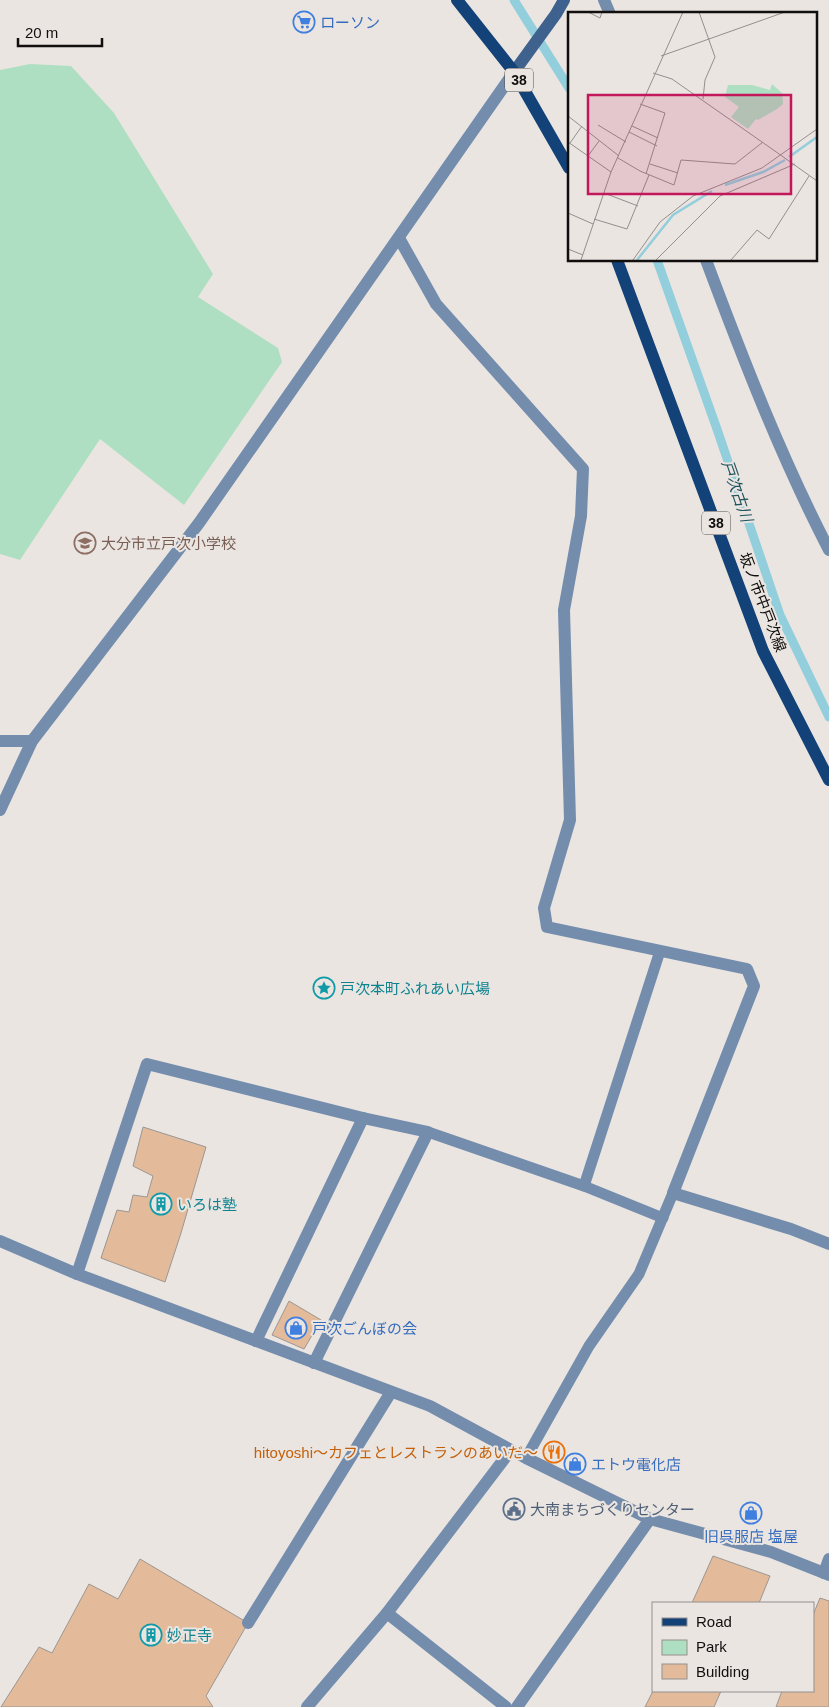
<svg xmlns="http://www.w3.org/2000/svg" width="829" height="1707" viewBox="0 0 829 1707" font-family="Arial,'Noto Sans JP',sans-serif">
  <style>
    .green { fill: #afdfc3 }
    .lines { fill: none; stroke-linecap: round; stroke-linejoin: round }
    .stream { stroke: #93cedc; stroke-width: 9 }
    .building { fill: #e3bb9a; stroke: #9b9693 }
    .lane { stroke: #748dad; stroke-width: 11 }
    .street { stroke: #748dad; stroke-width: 12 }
    .secondary { stroke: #3e618e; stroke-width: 12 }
    .primary { stroke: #134278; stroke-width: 12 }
    .labels { text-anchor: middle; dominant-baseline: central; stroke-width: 4; stroke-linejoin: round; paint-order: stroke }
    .shield { fill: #eae5e1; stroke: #524f4d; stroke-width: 1 }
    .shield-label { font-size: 14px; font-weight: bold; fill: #110f0e }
    .shop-label { font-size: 15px; fill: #366cbe; stroke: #eae5e1; text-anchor: start }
    .education-label { font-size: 15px; fill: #785e54; stroke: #eae5e1; text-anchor: start }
    .street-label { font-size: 15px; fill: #110f0e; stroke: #eae5e1 }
    .culture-label { font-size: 15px; fill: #0d838f; stroke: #eae5e1; text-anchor: start }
    .food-label { font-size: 15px; fill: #c56008; stroke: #eae5e1; text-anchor: end }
    .service-label { font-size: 15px; fill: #4e5e75; stroke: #eae5e1; text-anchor: start }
    .water-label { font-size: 16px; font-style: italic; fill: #21545e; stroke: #eae5e1 }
    .inset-river { fill: none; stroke: #93cedc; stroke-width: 2.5 }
    .inset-road { fill: none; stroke: #938f8d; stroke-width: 1 }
    .view { fill: #c2185b; fill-opacity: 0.15; stroke: #c2185b; stroke-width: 2.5 }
    .inset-edge { fill: none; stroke: #110f0e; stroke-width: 2.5 }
  </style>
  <rect width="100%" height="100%" fill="#eae5e1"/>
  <path class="green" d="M30 64 71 66 114 113 213 274 198 297 278 348 282 362 184 505 100 439 20 560 0 554V70Z"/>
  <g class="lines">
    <g class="stream">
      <path d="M514 0 569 88"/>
      <path d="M657 260 718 432 780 615 829 717"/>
    </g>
  </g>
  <g class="building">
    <path d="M143 1127 206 1147 181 1233 165 1282 101 1258 117 1210 129 1212 133 1195 147 1197 153 1176 133 1166Z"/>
    <path d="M289 1301 321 1320 304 1349 272 1335Z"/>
    <path d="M713 1556 770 1576 759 1603H692Z"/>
    <path d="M140 1559 248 1623 206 1696 213 1707H1L39 1647 52 1653 89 1584 118 1599Z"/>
    <path d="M820 1598 829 1601V1707H776L782 1691H813V1615Z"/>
    <path d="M653 1691H721L714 1707H645Z"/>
  </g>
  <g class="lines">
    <g class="lane">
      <path d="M428 1132 584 1186 663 1218"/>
      <path d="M584 1186 660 951"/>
      <path d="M526 1458 589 1346 639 1274 673 1193"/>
    </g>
    <g class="street">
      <path d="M604 0 610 14"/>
      <path d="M399 238 436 304 583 469 581 516 564 610 570 820 544 908 547 927 747 969 754 986 673 1193 791 1229 829 1244"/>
      <path d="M706 260C743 359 781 457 829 550"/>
      <path d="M0 741H32"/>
      <path d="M0 810 32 741 199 523 514 72"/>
      <path d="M0 1241 77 1274 430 1406 526 1458 650 1519 771 1552 829 1575"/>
      <path d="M77 1274 147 1064 363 1118 428 1132 314 1363"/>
      <path d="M256 1341 363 1118"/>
      <path d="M824 1573 829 1559"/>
      <path d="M387 1613 506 1707"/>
      <path d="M248 1623 391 1392"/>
      <path d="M307 1707 387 1613 511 1450"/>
      <path d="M517 1707 650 1519"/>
    </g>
    <path class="secondary" d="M514 72 556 14 564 0"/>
    <g class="primary">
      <path d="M457 0 514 72 569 168"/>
      <path d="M617 260 763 651 829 780"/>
    </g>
  </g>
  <defs>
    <g id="supermarket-ring" transform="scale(1.125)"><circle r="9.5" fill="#eae5e1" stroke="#3f7fe0" stroke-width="1.5"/><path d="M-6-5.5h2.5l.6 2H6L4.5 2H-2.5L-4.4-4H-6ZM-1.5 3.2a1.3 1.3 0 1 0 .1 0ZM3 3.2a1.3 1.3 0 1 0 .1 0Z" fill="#3f7fe0"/></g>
    <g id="school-ring" transform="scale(1.125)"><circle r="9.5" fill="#eae5e1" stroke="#8d6e63" stroke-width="1.5"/><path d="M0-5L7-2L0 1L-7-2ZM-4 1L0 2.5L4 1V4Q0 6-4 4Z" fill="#8d6e63"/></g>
    <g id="sight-ring" transform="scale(1.125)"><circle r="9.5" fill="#eae5e1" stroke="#0f9aa8" stroke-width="1.5"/><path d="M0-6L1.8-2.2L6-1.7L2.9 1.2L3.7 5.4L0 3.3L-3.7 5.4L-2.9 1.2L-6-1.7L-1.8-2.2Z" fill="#0f9aa8"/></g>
    <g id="building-ring" transform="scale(1.125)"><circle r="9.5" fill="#eae5e1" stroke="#0f9aa8" stroke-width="1.5"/><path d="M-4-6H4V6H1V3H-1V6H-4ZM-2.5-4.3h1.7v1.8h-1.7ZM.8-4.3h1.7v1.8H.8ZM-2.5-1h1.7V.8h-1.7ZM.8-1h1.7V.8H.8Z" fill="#0f9aa8"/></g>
    <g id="shop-ring" transform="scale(1.125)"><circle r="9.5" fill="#eae5e1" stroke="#3f7fe0" stroke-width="1.5"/><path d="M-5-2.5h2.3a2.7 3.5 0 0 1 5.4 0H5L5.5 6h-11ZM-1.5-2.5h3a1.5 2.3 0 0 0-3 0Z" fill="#3f7fe0"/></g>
    <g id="restaurant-ring" transform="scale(1.125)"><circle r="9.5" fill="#eae5e1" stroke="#e8710a" stroke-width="1.5"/><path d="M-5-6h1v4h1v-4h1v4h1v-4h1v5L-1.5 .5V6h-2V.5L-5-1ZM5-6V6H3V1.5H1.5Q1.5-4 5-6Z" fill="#e8710a"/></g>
    <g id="civic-ring" transform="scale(1.125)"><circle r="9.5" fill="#eae5e1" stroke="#5c6f8a" stroke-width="1.5"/><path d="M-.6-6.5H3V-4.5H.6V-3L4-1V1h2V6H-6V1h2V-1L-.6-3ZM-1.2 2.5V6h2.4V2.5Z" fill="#5c6f8a"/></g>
  </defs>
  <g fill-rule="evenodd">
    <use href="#supermarket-ring" x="304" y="22"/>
    <use href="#school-ring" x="85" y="543"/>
    <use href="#sight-ring" x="324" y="988"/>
    <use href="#building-ring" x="161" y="1204"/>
    <use href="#shop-ring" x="296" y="1328"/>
    <use href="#restaurant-ring" x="554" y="1452"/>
    <use href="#shop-ring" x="575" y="1464"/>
    <use href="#civic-ring" x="514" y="1509"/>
    <use href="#shop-ring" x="751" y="1513"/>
    <use href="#building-ring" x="151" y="1635"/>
  </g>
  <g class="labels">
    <g class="shield">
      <rect x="505" y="68.5" width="28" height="23" rx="4"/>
      <rect x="702" y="511.5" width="28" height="23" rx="4"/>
    </g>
    <g class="shield-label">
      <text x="519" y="80">38</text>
      <text x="716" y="523">38</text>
    </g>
    <g class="shop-label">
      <text x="320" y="22">ローソン</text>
      <text x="312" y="1328">戸次ごんぼの会</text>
      <text x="591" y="1464">エトウ電化店</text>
      <text x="751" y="1536" text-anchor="middle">旧呉服店 塩屋</text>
    </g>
    <g class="education-label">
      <text x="101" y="543">大分市立戸次小学校</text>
    </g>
    <g class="street-label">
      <text transform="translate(763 602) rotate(69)">坂ノ市中戸次線</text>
    </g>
    <g class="culture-label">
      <text x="340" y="988">戸次本町ふれあい広場</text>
      <text x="177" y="1204">いろは塾</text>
      <text x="167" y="1635">妙正寺</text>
    </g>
    <g class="food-label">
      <text x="538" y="1452">hitoyoshi～カフェとレストランのあいだ～</text>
    </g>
    <g class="service-label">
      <text x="530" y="1509">大南まちづくりセンター</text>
    </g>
    <g class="water-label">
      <text transform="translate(737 491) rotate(71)">戸次古川</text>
    </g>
  </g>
  <g transform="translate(568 12)">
    <rect width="249" height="249" fill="#eae5e1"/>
    <path d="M204 72 214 81 215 92 209 97 190 108 188 107 180 117 163 105 171 95 157 85 160 73H184L202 78Z" fill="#afdfc3"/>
    <path class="inset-river" d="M221 145 249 125M157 173 195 160 217 148M69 248 105 203 144 179"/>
    <path class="inset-road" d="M20 0 32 6 34 0M131 0 147 45 137 68 135 87M93 44 217 0M85 61 104 67 214 144M72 92 97 101 78 162M0 104 51 144M30 113 58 130M64 114 90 126M61 120 89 134M0 130 43 160M2 131 14 114M20 144 31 129M214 144 249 169M50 146 72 159 106 173 113 148 167 152 195 130M82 152 110 161M36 181 70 194M0 201 25 212M26 207 59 217 81 163M0 237 15 243M13 248 43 160 115 0M65 248 92 210 125 184 194 156 249 117M88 248 152 184 227 152M163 248 189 218 201 227 241 164"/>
    <path class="view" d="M20 83H223V182H20Z"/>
    <rect width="249" height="249" class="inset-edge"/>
  </g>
  <rect x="652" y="1602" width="162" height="90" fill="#eae5e1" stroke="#938f8d"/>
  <rect x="662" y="1618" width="25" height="8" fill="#134278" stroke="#938f8d"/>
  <text x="696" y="1627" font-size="15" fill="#110f0e">Road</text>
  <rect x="662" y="1640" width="25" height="15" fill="#afdfc3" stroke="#938f8d"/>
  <text x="696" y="1652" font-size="15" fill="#110f0e">Park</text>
  <rect x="662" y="1664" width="25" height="15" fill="#e3bb9a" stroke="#938f8d"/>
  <text x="696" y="1677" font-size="15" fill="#110f0e">Building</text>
  <path d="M18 38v8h84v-8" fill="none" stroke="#110f0e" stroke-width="2.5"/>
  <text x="25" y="38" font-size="15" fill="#110f0e" stroke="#eae5e1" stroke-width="4" paint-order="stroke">20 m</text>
</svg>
